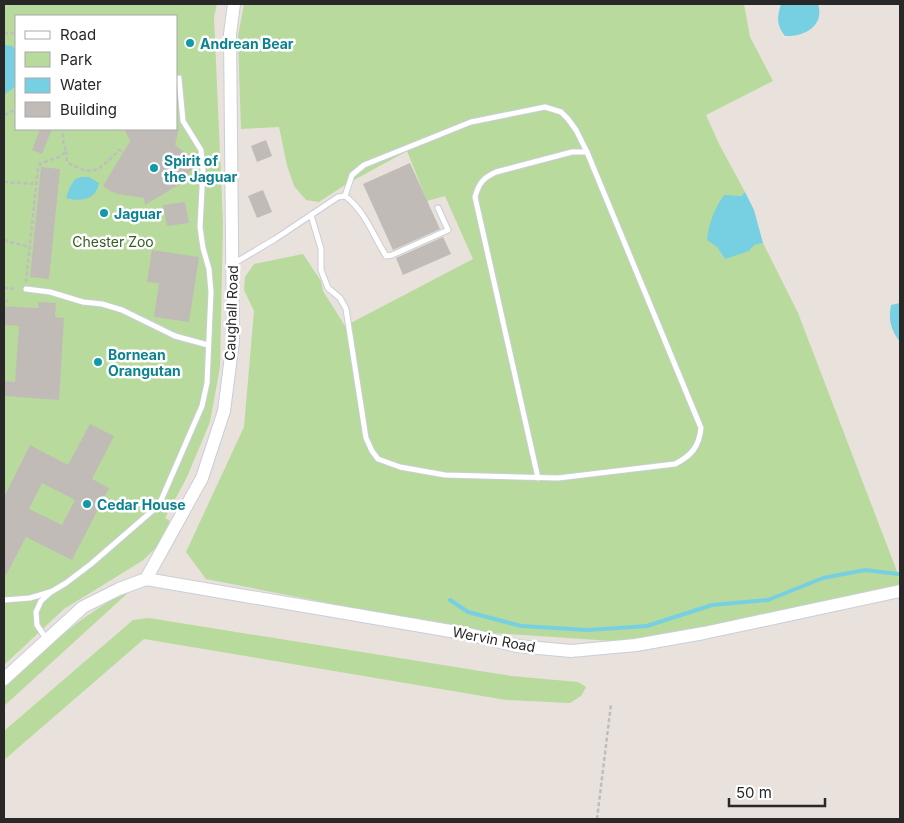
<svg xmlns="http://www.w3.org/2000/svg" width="904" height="823" viewBox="0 0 904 823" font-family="Inter,sans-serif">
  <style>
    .green { fill: #b8da9c; fill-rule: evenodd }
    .water { fill: #77d0e1 }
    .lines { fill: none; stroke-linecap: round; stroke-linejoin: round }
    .stream { stroke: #77d0e1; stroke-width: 4 }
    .building { fill: #c1bbb7; fill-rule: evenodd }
    .service-casing { stroke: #c9ced8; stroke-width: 7 }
    .tertiary-casing { stroke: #c9ced8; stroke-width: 14 }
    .path { stroke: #bebebe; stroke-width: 2.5; stroke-dasharray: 4 2.5; stroke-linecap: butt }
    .service { stroke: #fff; stroke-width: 5 }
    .tertiary { stroke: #fff; stroke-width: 12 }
    .culture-dot { fill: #0f9aa8; stroke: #fff; stroke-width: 2 }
    .labels { text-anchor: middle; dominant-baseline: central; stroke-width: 5; stroke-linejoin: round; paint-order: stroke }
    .culture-label { font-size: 14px; font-weight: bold; fill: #0d838f; stroke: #fff; text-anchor: start }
    .park-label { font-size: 14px; fill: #335c20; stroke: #fff }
    .street-label { font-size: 14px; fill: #282828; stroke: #fff }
  </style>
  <rect width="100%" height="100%" fill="#e9e1db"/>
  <g class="green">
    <path d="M4 4H217L214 17 223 223 220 367 210 422 187 477 165 518 169 520 170 524 156 548 142 561 64 609 4 665ZM16 16H176V129H16Z"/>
    <path d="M244 4H744L750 37 773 81 706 115 719 144 745 192 741 196H736L717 247 725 259 754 244 763 243 798 313 898 574 900 585 642 643 476 632 206 579 186 552 244 427 254 311 244 290 245 277 254 264 303 254 321 281 323 291 345 326 473 259 445 196 427 201 407 151 345 185 319 202 306 200 294 186 287 165 279 127 241 129 238 36Z"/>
    <path d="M130 591 4 706V688C43 652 81 613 130 591Z"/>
    <path d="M149 618 511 676 578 682 586 687 581 696 570 703 506 700 144 639 4 760V731L133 620Z"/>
  </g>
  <g class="water">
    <path d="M781 4H818C825 26 804 37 785 36 776 25 777 17 781 4Z"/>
    <path d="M4 45 12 46 16 50V86L4 95Z"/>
    <path d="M82 177H89L99 183C96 200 81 202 66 198L70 187 75 179Z"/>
    <path d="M745 192 754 210 763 243 754 245 749 251 725 259 717 247 707 240C709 223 714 209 724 195L741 196Z"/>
    <path d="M900 303V342C891 330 888 320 891 305Z"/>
  </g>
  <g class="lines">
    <path class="stream" d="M450 600 468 612 521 626 588 630 647 626 712 605 768 600 823 578 865 570 898 574"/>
  </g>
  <g class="building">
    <path d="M40 129H52L42 154 32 150Z"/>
    <path d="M124 129H179L175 145 198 162 180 184 145 205 144 198 118 194 110 191 103 186 130 141Z"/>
    <path d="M266 140 272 156 257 162 251 146Z"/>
    <path d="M410 163 440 229 393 250 363 184Z"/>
    <path d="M41 167 60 169 49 279 30 277Z"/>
    <path d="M263 190 272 212 257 218 248 196Z"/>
    <path d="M185 202 189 223 167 226 163 205Z"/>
    <path d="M443 237 451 254 403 275 396 258Z"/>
    <path d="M152 250 199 257 189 322 154 317 159 283 147 282Z"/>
    <path d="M38 302 56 303 55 317 64 318 59 400 4 396V381L15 382 19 326 4 325V306L38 308Z"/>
    <path d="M90 424 114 436 92 479 109 488 72 560 26 537 4 579V497L30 445 68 465ZM42 483 75 500 62 525 29 509Z"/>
  </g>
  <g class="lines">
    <g class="service-casing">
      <g id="service">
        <path d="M311 215 321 249V270L328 288 340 298 346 309 366 438 372 451 378 459 400 467 445 475 558 478 675 464C691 456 699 447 701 428L587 152 576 130 568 119 561 112 545 107 471 122 364 165 352 175 345 196"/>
        <path d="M233 264 275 239 338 197 345 196C365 211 373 235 386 256L392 255 448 230 438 208"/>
        <path d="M26 289 50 292 83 302 102 304 122 310 175 336 208 345"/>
        <path d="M538 478 475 197C479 183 483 178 496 172L572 152H587"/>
        <path d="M4 600 30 598 50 592"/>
        <path d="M47 640 37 625 36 612 41 601 51 592 66 583 91 564 159 505 202 406 207 383 211 292 209 269 203 248 200 227 203 170 201 150 183 121 179 78"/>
      </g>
    </g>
    <g class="tertiary-casing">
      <g id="tertiary">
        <path d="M146 579 468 634 517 646 571 651 636 645 704 633 900 591"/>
        <path d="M4 679 83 607 119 589 146 579 202 478 224 411 233 341 230 34 234 4"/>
      </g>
    </g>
    <g class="path">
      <path d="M4 33H16"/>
      <path d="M4 115 16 109"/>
      <path d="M66 151 67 162C94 178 98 171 119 150L123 152"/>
      <path d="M4 182 37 184"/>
      <path d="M4 240 29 247"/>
      <path d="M26 282 38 168 40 164 61 156 66 151 63 141V129"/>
      <path d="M4 288 17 289"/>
      <path d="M4 301H11"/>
      <path d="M597 819 611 704"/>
    </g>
    <use href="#service" class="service"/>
    <use href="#tertiary" class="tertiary"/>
  </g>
  <g class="culture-dot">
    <circle cx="190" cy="43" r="5"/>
    <circle cx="154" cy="168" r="5"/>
    <circle cx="104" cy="213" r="5"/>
    <circle cx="98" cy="362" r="5"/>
    <circle cx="87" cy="504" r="5"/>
  </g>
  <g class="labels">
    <g class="culture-label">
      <text x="200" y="43">Andrean Bear</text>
      <text x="164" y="160">Spirit of<tspan x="164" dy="16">the Jaguar</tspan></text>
      <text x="114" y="213">Jaguar</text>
      <text x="108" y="354">Bornean<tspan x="108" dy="16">Orangutan</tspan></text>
      <text x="97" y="504">Cedar House</text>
    </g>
    <g class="park-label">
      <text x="113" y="241">Chester Zoo</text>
    </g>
    <g class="street-label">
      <text transform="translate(231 313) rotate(-88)">Caughall Road</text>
      <text transform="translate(494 639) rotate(11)">Wervin Road</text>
    </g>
  </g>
  <rect width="904" height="823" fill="none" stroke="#282828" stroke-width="10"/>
  <rect x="15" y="15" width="162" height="115" fill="#ffffff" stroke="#a9a9a9"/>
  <rect x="25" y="31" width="25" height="8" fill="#ffffff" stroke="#a9a9a9"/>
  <text x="60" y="40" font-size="15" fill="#282828">Road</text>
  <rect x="25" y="52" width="25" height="15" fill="#b8da9c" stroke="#a9a9a9"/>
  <text x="60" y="65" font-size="15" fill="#282828">Park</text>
  <rect x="25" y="78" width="25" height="15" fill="#77d0e1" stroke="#a9a9a9"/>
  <text x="60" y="90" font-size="15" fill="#282828">Water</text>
  <rect x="25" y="102" width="25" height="15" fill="#c1bbb7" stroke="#a9a9a9"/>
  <text x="60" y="115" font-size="15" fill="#282828">Building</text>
  <path d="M729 798v8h96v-8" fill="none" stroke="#282828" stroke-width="2.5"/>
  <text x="736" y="798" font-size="15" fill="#282828" stroke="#ffffff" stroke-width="4" paint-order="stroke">50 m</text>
</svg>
